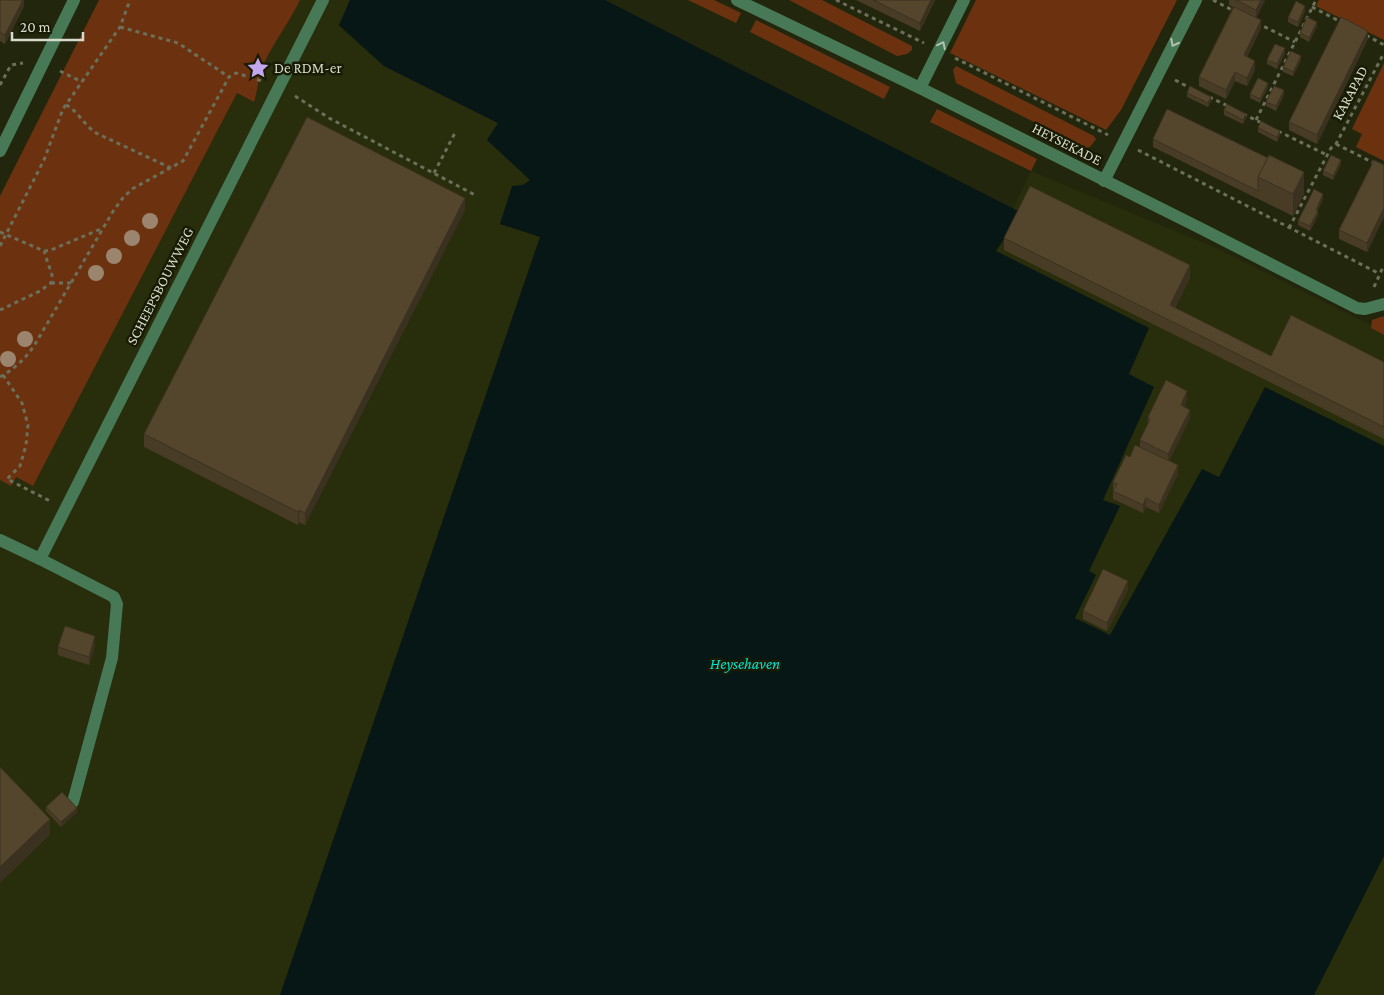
<svg xmlns="http://www.w3.org/2000/svg" width="1384" height="995" viewBox="0 0 1384 995" font-family="'Crimson Pro',serif">
  <style>
    .built { fill: #282d0b }
    .green { fill: #6c3210 }
    .water { fill: #071716 }
    .lines { fill: none; stroke-linecap: round; stroke-linejoin: round }
    .path { stroke: #6c705a; stroke-width: 3; stroke-dasharray: 4 4; stroke-linecap: butt }
    .minor { stroke: #487956; stroke-width: 12 }
    .tree { fill: #9b856e }
    .wall { fill: #483c27 }
    .shaded-wall { fill: #3b3120 }
    .building { fill: #54462d; stroke: #3b3120 }
    .oneway { stroke: #b2c2ad }
    .labels { text-anchor: middle; dominant-baseline: central; stroke-width: 5; stroke-linejoin: round; paint-order: stroke }
    .poi-label { font-size: 15px; fill: #d6daca; stroke: #181c04; text-anchor: start }
    .street-label { font-size: 15px; fill: #d6daca; stroke: #181c04 }
    .water-label { font-size: 16px; font-style: italic; fill: #00e0d2; stroke: #181c04 }
  </style>
  <rect width="100%" height="100%" fill="#22260c"/>
  <g class="built">
    <path d="M286 0H350L339 26 384 66 498 123 487 140 531 180 523 185 540 237 280 995H0V480L15 477 33 485 237 93 254 102 264 63Z"/>
    <path d="M1031 171 1214 247 1384 332V578L1144 673 1002 594 990 257Z"/>
    <path d="M1384 805V995H1292Z"/>
  </g>
  <g class="green">
    <path d="M99 0H300C290 21 276 39 265 61 259 73 258 89 254 102L237 93 33 486 16 477 11 486 0 480V196Z"/>
    <path d="M688 0H714L741 13 736 23Z"/>
    <path d="M789 0H822L912 46V50L907 54 897 56Z"/>
    <path d="M976 0H1177L1121 110 1106 130 950 53Z"/>
    <path d="M1319 0H1384V40L1316 6Z"/>
    <path d="M756 20 890 87 884 99 750 32Z"/>
    <path d="M1384 63V161L1356 147 1362 134 1352 129Z"/>
    <path d="M956 66 1094 136 1096 139 1090 147 1086 148 956 83 953 70Z"/>
    <path d="M937 109 1037 159 1031 171 930 122Z"/>
    <path d="M1384 316V335L1371 328 1372 320Z"/>
  </g>
  <path class="water" d="M350 0H605L1022 213 996 251 1149 328 1129 374 1154 387 1103 500 1120 506 1089 571 1096 575 1075 618 1110 635 1202 469 1219 477 1265 387 1384 446V856L1314 995H280L540 237 500 224 512 186 523 185 530 180 487 140 498 123 384 66 339 25Z"/>
  <g class="lines">
    <g class="path">
      <path d="M836 0 924 43"/>
      <path d="M1213 0 1234 11"/>
      <path d="M1312 7 1343 23"/>
      <path d="M1257 23 1295 42"/>
      <path d="M120 27 178 43 229 77"/>
      <path d="M1366 35 1384 45"/>
      <path d="M955 58 1108 135"/>
      <path d="M60 71 82 82"/>
      <path d="M1175 80 1192 89"/>
      <path d="M0 85 11 65 23 63"/>
      <path d="M295 96 329 118 477 196"/>
      <path d="M1209 97 1228 106"/>
      <path d="M66 105C76 109 84 125 96 133L171 168"/>
      <path d="M1243 114 1264 124"/>
      <path d="M1256 120 1316 0"/>
      <path d="M1278 131 1327 155"/>
      <path d="M1336 144 1376 164"/>
      <path d="M1138 150 1380 274"/>
      <path d="M434 173 456 131"/>
      <path d="M1289 228 1331 148 1336 144 1384 53"/>
      <path d="M0 232 44 251 51 250 103 228"/>
      <path d="M0 246 44 160 63 109 120 27 130 0"/>
      <path d="M51 283H71"/>
      <path d="M1374 287 1384 265"/>
      <path d="M0 310 40 291 51 283 52 275 44 251"/>
      <path d="M3 375 22 403 28 425 26 445 20 466 7 479 50 501"/>
      <path d="M0 377C14 369 25 359 34 346L112 213 122 199 132 189 183 161 229 77 236 73 262 81"/>
    </g>
    <g class="minor">
      <path d="M737 0 920 88 1200 228 1357 308 1365 309 1384 304"/>
      <path d="M920 88 964 0"/>
      <path d="M0 151 74 0"/>
      <path d="M1104 181 1196 0"/>
      <path d="M0 540 40 559 323 0"/>
      <path d="M40 559 114 597 117 604 112 658 73 802"/>
    </g>
  </g>
  <g class="tree">
    <circle cx="150" cy="221" r="8"/>
    <circle cx="132" cy="238" r="8"/>
    <circle cx="114" cy="256" r="8"/>
    <circle cx="96" cy="273" r="8"/>
    <circle cx="25" cy="339" r="8"/>
    <circle cx="8" cy="359" r="8"/>
  </g>
  <g class="wall">
    <path d="M0 0H24V6L5 44 0 41Z"/>
    <path d="M856 0H935L920 31Z"/>
    <path d="M1229 0H1265L1256 18 1261 28 1247 57 1255 70 1247 86 1235 81 1226 99 1199 86V77L1233 7 1229 5Z"/>
    <path d="M1305 11 1298 27 1288 22V18Z"/>
    <path d="M1317 26 1309 42 1300 37V33Z"/>
    <path d="M1368 39 1317 144 1289 130V122Z"/>
    <path d="M1285 53 1277 69 1267 64V60Z"/>
    <path d="M1301 60 1293 76 1283 72V67Z"/>
    <path d="M1268 87 1260 103 1250 98V94Z"/>
    <path d="M1187 93 1211 101 1208 107 1187 97Z"/>
    <path d="M1284 95 1276 111 1266 106V102Z"/>
    <path d="M1224 110 1246 118 1243 124 1224 115Z"/>
    <path d="M1258 128 1280 135 1277 142 1258 132Z"/>
    <path d="M1153 139 1304 194 1293 216 1153 147Z"/>
    <path d="M1341 164 1333 180 1323 175V171Z"/>
    <path d="M1384 165V217L1367 252 1339 239V230Z"/>
    <path d="M1323 199 1317 211 1318 215 1310 231 1298 225V221Z"/>
    <path d="M465 210 305 525 299 522 298 525 144 447V434Z"/>
    <path d="M1004 238 1190 278 1175 308 1271 356 1384 362V439L1004 250Z"/>
    <path d="M1187 399 1184 407 1190 418 1169 461 1178 474 1159 513 1146 507 1143 513 1113 499V482L1140 447V440L1148 424V417Z"/>
    <path d="M1128 589 1107 631 1083 619V611Z"/>
    <path d="M95 645 89 665 58 655V647Z"/>
    <path d="M46 807 77 812 61 827 46 811Z"/>
  </g>
  <g class="shaded-wall">
    <path d="M23 0H24V6L5 44V35Z"/>
    <path d="M931 0H935L920 31V23Z"/>
    <path d="M1261 0H1265L1256 19V10Z"/>
    <path d="M1305 6V11L1298 27V22Z"/>
    <path d="M1261 20V28L1244 64V55Z"/>
    <path d="M1317 22V26L1309 42V38Z"/>
    <path d="M1368 31V39L1317 144V135Z"/>
    <path d="M1285 48V53L1277 69V64Z"/>
    <path d="M1301 56V60L1293 76V72Z"/>
    <path d="M1255 61V70L1247 86V78Z"/>
    <path d="M1235 72V81L1226 99V90Z"/>
    <path d="M1268 83V87L1260 103V99Z"/>
    <path d="M1284 90V95L1276 111V106Z"/>
    <path d="M1211 97V101L1208 107V103Z"/>
    <path d="M1246 114V118L1243 124V120Z"/>
    <path d="M1280 131V135L1277 142V137Z"/>
    <path d="M1341 160V164L1333 180V176Z"/>
    <path d="M1304 172V194L1293 216V194Z"/>
    <path d="M1323 194V199L1316 214V210Z"/>
    <path d="M465 198V210L305 525V513Z"/>
    <path d="M1384 208V217L1367 252V243Z"/>
    <path d="M1318 211V215L1310 231V226Z"/>
    <path d="M1190 265V278L1170 318V305Z"/>
    <path d="M1187 391V399L1181 413V405Z"/>
    <path d="M1190 410V418L1168 463V454Z"/>
    <path d="M1178 465V474L1159 513V505Z"/>
    <path d="M1146 498V507L1143 513V505Z"/>
    <path d="M299 510V522L298 525V512Z"/>
    <path d="M1128 581V589L1107 631V623Z"/>
    <path d="M95 636V645L89 665V657Z"/>
    <path d="M77 808V812L61 827V822Z"/>
    <path d="M50 819V835L0 883V867Z"/>
  </g>
  <g class="building">
    <path d="M0 0H23L5 35 0 32Z"/>
    <path d="M873 0H931L920 23Z"/>
    <path d="M1236 0H1261L1256 10Z"/>
    <path d="M1296 1 1305 6 1298 22 1288 18Z"/>
    <path d="M1234 7 1261 20 1244 55 1255 61 1247 78 1235 72 1226 90 1199 77Z"/>
    <path d="M1307 17 1317 22 1309 38 1300 33Z"/>
    <path d="M1341 17 1368 31 1317 135 1289 122Z"/>
    <path d="M1275 44 1285 48 1277 64 1267 60Z"/>
    <path d="M1291 51 1301 56 1293 72 1283 67Z"/>
    <path d="M1258 78 1268 83 1260 99 1250 94Z"/>
    <path d="M1190 86 1211 97 1208 103 1187 93Z"/>
    <path d="M1274 86 1284 90 1276 106 1266 102Z"/>
    <path d="M1227 104 1246 114 1243 120 1224 110Z"/>
    <path d="M1167 109 1268 158 1258 177V191L1153 139Z"/>
    <path d="M307 117 465 198 305 513 299 510 298 512 144 434Z"/>
    <path d="M1261 121 1280 131 1277 137 1258 128Z"/>
    <path d="M1269 155 1304 172 1293 194 1258 177Z"/>
    <path d="M1331 155 1341 160 1333 176 1323 171Z"/>
    <path d="M1374 160 1384 165V208L1367 243 1339 230Z"/>
    <path d="M1030 186 1190 265 1170 305 1271 356 1291 315 1384 362V427L1004 238Z"/>
    <path d="M1314 189 1323 194 1316 210 1318 211 1310 226 1298 221Z"/>
    <path d="M1166 380 1187 391 1181 405 1190 410 1168 454 1140 440 1150 419 1148 417Z"/>
    <path d="M1135 445 1178 465 1159 505 1146 498 1143 505 1113 491 1117 484 1113 482 1126 455 1130 457Z"/>
    <path d="M1103 569 1128 581 1107 623 1083 611Z"/>
    <path d="M65 626 95 636 89 657 58 647Z"/>
    <path d="M0 767 50 819 0 867Z"/>
    <path d="M62 792 77 808 61 822 46 807Z"/>
  </g>
  <defs><path id="oneway-chevron" d="M-2-3.5L2.5 0L-2 3.5" fill="none" stroke-width="1.6" stroke-linecap="round" stroke-linejoin="round" transform="scale(1.25)"/></defs>
  <g class="oneway">
    <use href="#oneway-chevron" transform="translate(1174 43) rotate(117)"/>
    <use href="#oneway-chevron" transform="translate(942 45) rotate(-64)"/>
  </g>
  <defs>
    <g id="sight-bare" transform="scale(1.725)"><path d="M0-6L1.8-2.2L6-1.7L2.9 1.2L3.7 5.4L0 3.3L-3.7 5.4L-2.9 1.2L-6-1.7L-1.8-2.2Z" fill="#c4a7f1" stroke="#181c04" stroke-width="2.5" paint-order="stroke"/></g>
  </defs>
  <g fill-rule="evenodd">
    <use href="#sight-bare" x="258" y="68"/>
  </g>
  <g class="labels">
    <g class="poi-label">
      <text x="274" y="68">De RDM-er</text>
    </g>
    <g class="street-label">
      <text transform="translate(1350 93) rotate(-62)">KARAPAD</text>
      <text transform="translate(1067 144) rotate(27)">HEYSEKADE</text>
      <text transform="translate(160 286) rotate(-63)">SCHEEPSBOUWWEG</text>
    </g>
    <g class="water-label">
      <text x="745" y="663">Heysehaven</text>
    </g>
  </g>
  <path d="M12 32v8h71v-8" fill="none" stroke="#d6daca" stroke-width="2.5"/>
  <text x="20" y="32" font-size="15" fill="#d6daca" stroke="#181c04" stroke-width="4" paint-order="stroke">20 m</text>
</svg>
